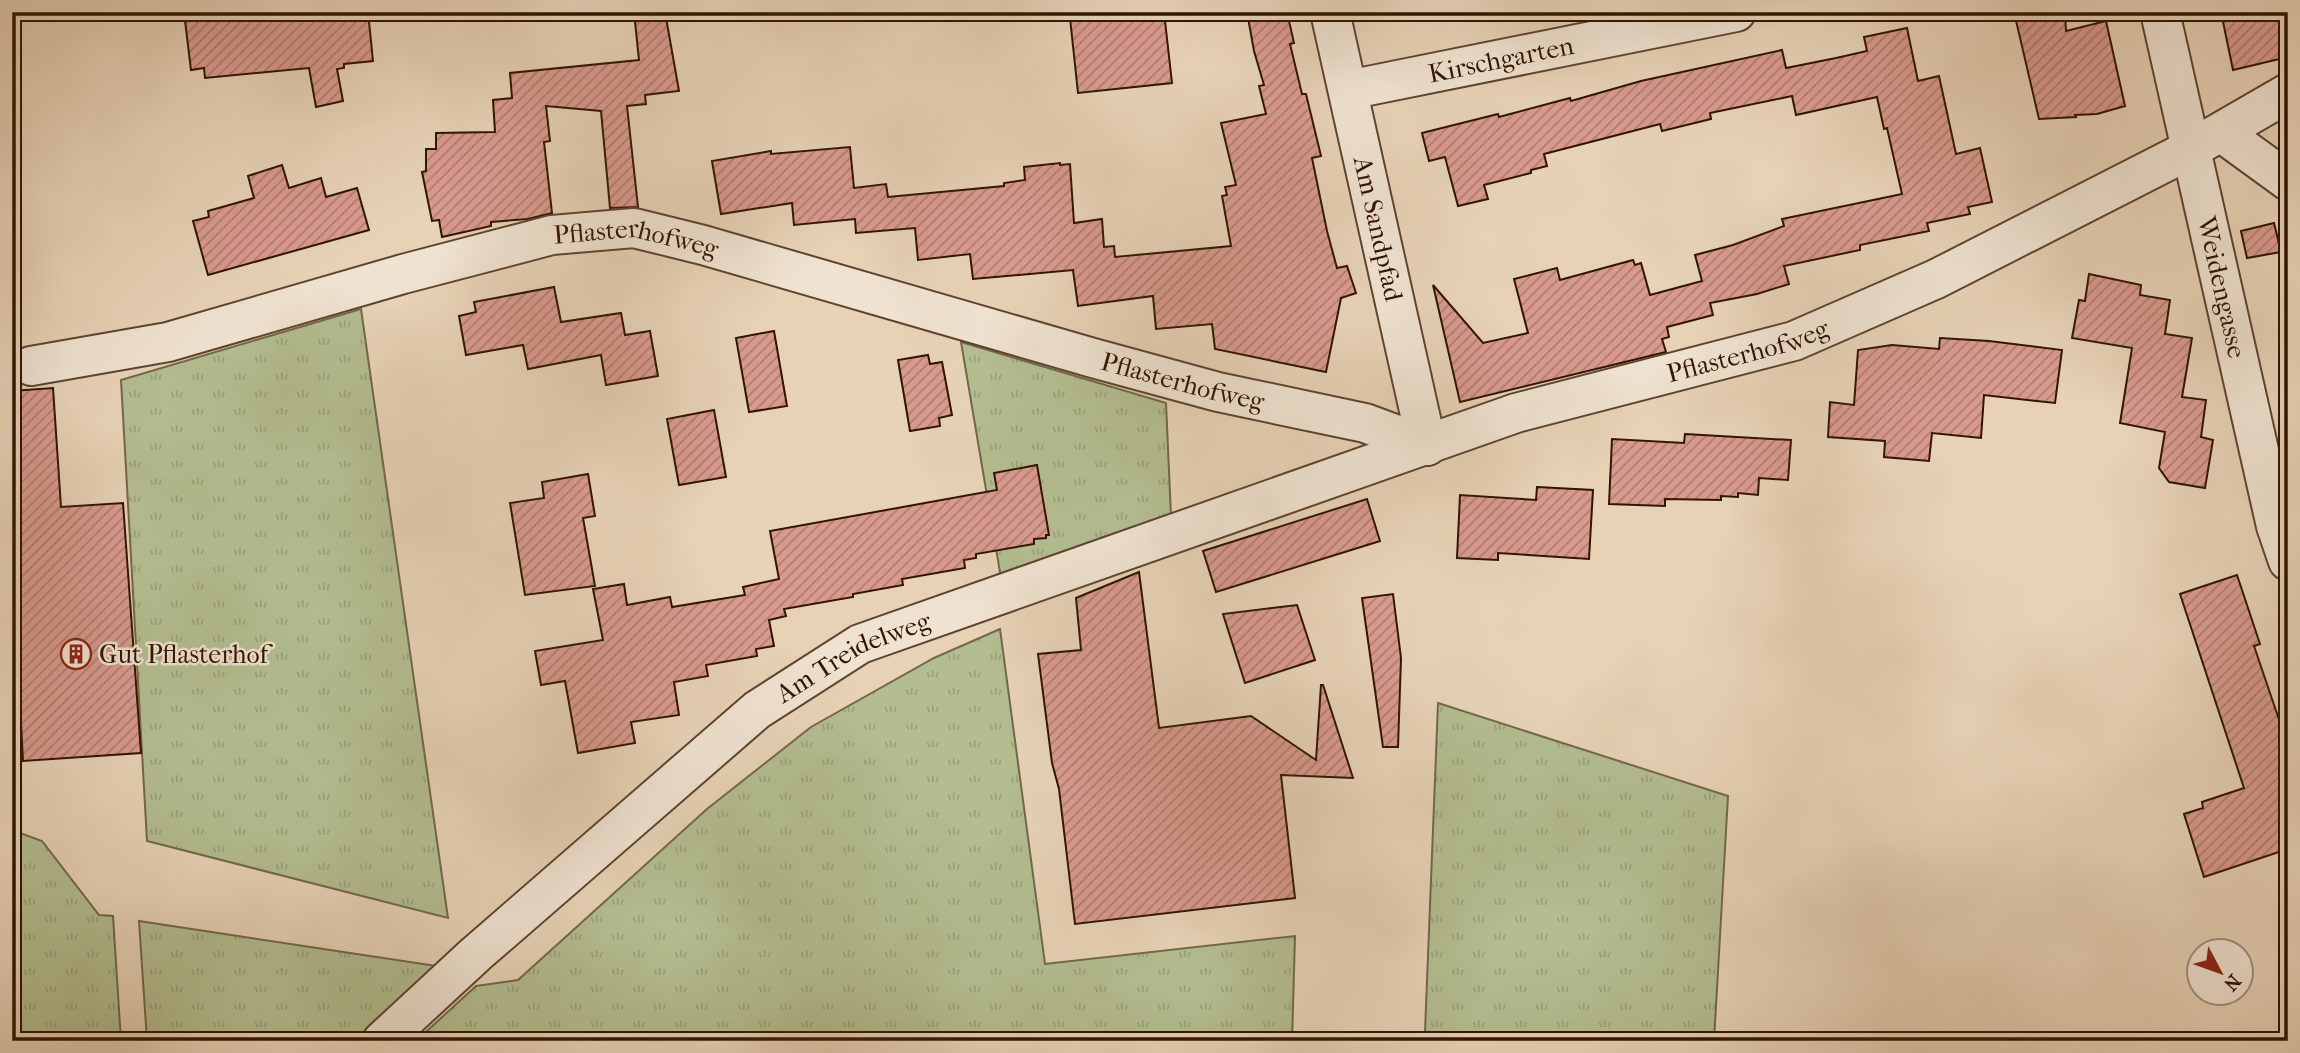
<svg xmlns="http://www.w3.org/2000/svg" width="2300" height="1053" viewBox="0 0 2300 1053" font-family="'IM FELL French Canon',serif">
  <style>
    .grass { fill: url(#grass-tufts); stroke: #72684a; stroke-width: 2 }
    .building { fill: url(#building-hatch); stroke: #311403; stroke-width: 2 }
    .lines { fill: none; stroke-linecap: round; stroke-linejoin: round }
    .minor-casing { stroke: #5e4430; stroke-width: 42 }
    .minor { stroke: #efe2d0; stroke-width: 38 }
    .labels { text-anchor: middle; dominant-baseline: central; stroke-width: 5; stroke-linejoin: round; paint-order: stroke }
    .street-label { font-size: 26px; fill: #311403; stroke: #efe2d0 }
    .poi-label { font-size: 26px; fill: #311403; stroke: #efe2d0; text-anchor: start }
  </style>
  <defs>
    <pattern id="grass-tufts" width="24" height="20" patternUnits="userSpaceOnUse" patternTransform="scale(1.75)"><rect width="24" height="20" fill="#b3bd90"/><path d="M3 7l-1-3M5 7V3M7 7l1-3M15 17l-1-3M17 17v-4M19 17l1-3" fill="none" stroke="#9aa27b"/></pattern>
    <pattern id="building-hatch" width="6" height="6" patternUnits="userSpaceOnUse" patternTransform="scale(1.75)"><rect width="6" height="6" fill="#d99a8e"/><path d="M-1 1l2-2M0 6l6-6M5 7l2-2" fill="none" stroke="#b17c72"/></pattern>
  </defs>
  <rect width="100%" height="100%" fill="#e7d2b6"/>
  <filter id="stains"><feTurbulence type="fractalNoise" baseFrequency=".00286" numOctaves="4"/><feColorMatrix values="0 0 0 0 .2 0 0 0 0 .09 0 0 0 0 .02 0 0 0 .5 -.17"/></filter>
  <radialGradient id="worn" r=".72"><stop offset=".6" stop-color="#630" stop-opacity="0"/><stop offset="1" stop-color="#630" stop-opacity=".3"/></radialGradient>
  <g class="grass">
    <path d="M361 309 448 918 147 841 121 380Z"/>
    <path d="M961 342 1166 403 1171 516 1001 578Z"/>
    <path d="M1000 629 1045 964 1295 936 1292 1041H416L476 986 518 980 707 809 811 727 934 658Z"/>
    <path d="M1438 703 1728 796 1714 1041H1452L1425 1032Z"/>
    <path d="M12 830 42 841 99 915 113 916 121 1041H12Z"/>
    <path d="M139 921 436 966 357 1041H147Z"/>
  </g>
  <g class="building">
    <path d="M184 12H368L373 61 344 64V68L337 69 343 101 316 107 309 68 205 78 204 68 191 70Z"/>
    <path d="M634 12H665L679 91 645 95 646 104 627 106 638 207 610 208 601 111 546 106 550 141 544 142 552 213 528 219 491 222V226L442 237 439 220 432 221 422 172 426 171V149H436V133L495 132 493 100 512 98 510 73 639 60Z"/>
    <path d="M1129 12H1164L1172 83 1078 93 1070 18Z"/>
    <path d="M1247 12H1287L1294 43 1290 44 1302 94H1306L1321 156 1312 158 1327 231 1337 268 1347 266 1356 293 1341 298 1326 372 1215 349 1212 324 1156 329 1153 296 1078 306 1073 270 973 279 970 254 918 260 915 228 856 233 855 219 794 225 792 203 721 214 712 161 771 151V154L850 147 854 188 886 184 888 197 1004 186V183L1025 180 1024 167 1060 163V165L1070 164 1074 223 1102 219 1104 247 1114 246 1115 257 1231 246 1222 196 1227 195 1225 187 1236 185 1221 123 1266 114 1259 86 1264 85 1254 51Z"/>
    <path d="M2014 12H2065L2066 31 2106 21 2125 106 2097 114 2075 115 2076 117 2039 119Z"/>
    <path d="M2221 12H2288V57L2233 70Z"/>
    <path d="M1907 28 1918 81 1939 76 1956 154 1980 148 1992 202 1968 207 1970 214 1927 223 1929 231 1860 245V250L1784 266 1789 284 1757 294 1710 303 1713 315 1667 327 1669 337 1662 339 1666 352 1460 402 1433 285 1483 343 1528 333 1514 279 1557 268 1560 280 1633 260 1635 265 1641 263 1650 295 1702 281 1695 255 1733 245 1784 226 1782 219 1902 194 1887 128 1884 129 1877 97 1796 115 1792 96 1710 113 1711 119 1662 131 1660 124 1544 154 1547 166 1531 170V173L1484 185 1488 199 1458 206 1445 157 1429 161 1422 133 1498 114 1499 117 1570 98 1571 101 1641 81 1782 50 1786 68 1836 58 1867 51 1864 37Z"/>
    <path d="M282 165 289 188 321 178 326 197 357 188 369 230 208 275 193 221 209 217 208 211 254 198 248 176Z"/>
    <path d="M2274 223 2281 252 2247 258 2241 231Z"/>
    <path d="M2089 274 2141 285 2140 295 2170 300 2165 334 2192 338 2182 397 2206 400 2201 437 2213 440 2205 488 2169 482 2159 468 2165 432 2120 423 2132 348 2072 338 2079 300 2085 301Z"/>
    <path d="M554 287 561 322 621 313 625 335 650 331 658 376 606 385 601 355 528 369 523 345 466 355 459 316 476 312 474 302Z"/>
    <path d="M774 331 787 406 749 412 736 338Z"/>
    <path d="M1940 338 1989 341 2062 350 2055 403 1984 395 1981 438 1932 433 1929 461 1884 457 1885 441 1828 437 1830 402 1854 405 1858 350 1892 345 1939 349Z"/>
    <path d="M928 355 930 364 942 362 952 415 939 418 940 426 910 431 898 360Z"/>
    <path d="M53 388 61 507 123 503 141 753 23 761 12 556V391Z"/>
    <path d="M714 410 726 477 679 485 667 419Z"/>
    <path d="M1685 434 1791 440 1788 480 1759 478 1758 495 1738 493V497L1721 496V500L1665 499V506L1609 504 1612 439 1684 443Z"/>
    <path d="M1037 465 1049 535H1046V538L1034 539V544L976 554V558L964 560 965 568 902 579 903 585 853 594V597L784 609 786 616 769 620 774 646 756 649 757 656 706 665 708 676 674 682 679 715 631 722 635 743 578 753 565 681 541 685 535 651 603 640 593 589 624 584 627 605 670 597 672 607 745 595 743 587 779 579 770 531 997 490 994 473Z"/>
    <path d="M588 474 595 516 583 518 595 586 525 595 510 503 544 498 542 482Z"/>
    <path d="M1537 487 1593 490 1589 559 1498 553V560L1457 558 1460 495 1536 500Z"/>
    <path d="M1367 499 1380 541 1216 592 1203 551Z"/>
    <path d="M1139 572 1159 728 1251 716 1316 760 1321 685H1323L1353 778 1281 775 1295 898 1075 924 1059 789 1052 763 1038 654 1081 650 1076 598Z"/>
    <path d="M2237 575 2260 644 2254 646 2288 746V849L2204 877 2184 814 2203 808 2202 802 2244 788 2180 594Z"/>
    <path d="M1393 594 1401 658 1398 747H1383L1362 598Z"/>
    <path d="M1297 605 1315 660 1245 683 1223 614Z"/>
  </g>
  <g class="lines">
    <g class="minor-casing">
      <g id="minor">
        <path id="s1" d="M1330 12 1427 446"/>
        <path id="s2" d="M2160 12 2276 526 2288 561"/>
        <path id="s3" d="M1348 90 1736 12"/>
        <path d="M2222 133 2288 181"/>
        <path id="s4" d="M31 366 168 342 403 274 552 235 634 228 703 245 1093 358 1218 392 1365 423 1427 446"/>
        <path id="s5" d="M382 1041 476 954 757 710 860 644 1516 413 1794 341 1936 279 2191 149 2288 93"/>
      </g>
    </g>
    <use href="#minor" class="minor"/>
  </g>
  <defs>
    <g id="building-ring" transform="scale(1.575)"><circle r="9.5" fill="#efe2d0" stroke="#8f2418" stroke-width="1.5"/><path d="M-4-6H4V6H1V3H-1V6H-4ZM-2.5-4.3h1.7v1.8h-1.7ZM.8-4.3h1.7v1.8H.8ZM-2.5-1h1.7V.8h-1.7ZM.8-1h1.7V.8H.8Z" fill="#8f2418"/></g>
  </defs>
  <g fill-rule="evenodd">
    <use href="#building-ring" x="76" y="654"/>
  </g>
  <g class="labels">
    <g class="street-label">
      <text stroke="none"><textPath href="#s3" startOffset="156">Kirschgarten</textPath></text>
      <text stroke="none"><textPath href="#s1" startOffset="222">Am Sandpfad</textPath></text>
      <text stroke="none"><textPath href="#s4" startOffset="623">Pflasterhofweg</textPath></text>
      <text stroke="none"><textPath href="#s2" startOffset="282">Weidengasse</textPath></text>
      <text stroke="none"><textPath href="#s5" startOffset="1558">Pflasterhofweg</textPath></text>
      <text stroke="none"><textPath href="#s4" startOffset="1190">Pflasterhofweg</textPath></text>
      <text stroke="none"><textPath href="#s5" startOffset="611">Am Treidelweg</textPath></text>
    </g>
    <g class="poi-label">
      <text x="99" y="654">Gut Pflasterhof</text>
    </g>
  </g>
  <rect width="2300" height="1053" fill="none" stroke="#e7d2b6" stroke-width="42"/>
  <rect x="14" y="14" width="2272" height="1025" fill="none" stroke="#311403" stroke-width="3.5"/>
  <rect x="21" y="21" width="2258" height="1011" fill="none" stroke="#311403" stroke-width="2"/>
  <g transform="translate(2220 972) rotate(131)"><circle r="33" fill="#efe2d0" stroke="#a3907e" stroke-width="2"/>
  <path d="M0-5L12 26L0 18L-12 26Z" fill="#8f2418"/>
  <text y="-10" font-size="19" font-weight="bold" text-anchor="middle" fill="#311403">N</text>
  </g>
  <rect width="100%" height="100%" filter="url(#stains)"/>
  <rect width="100%" height="100%" fill="url(#worn)"/>
</svg>
